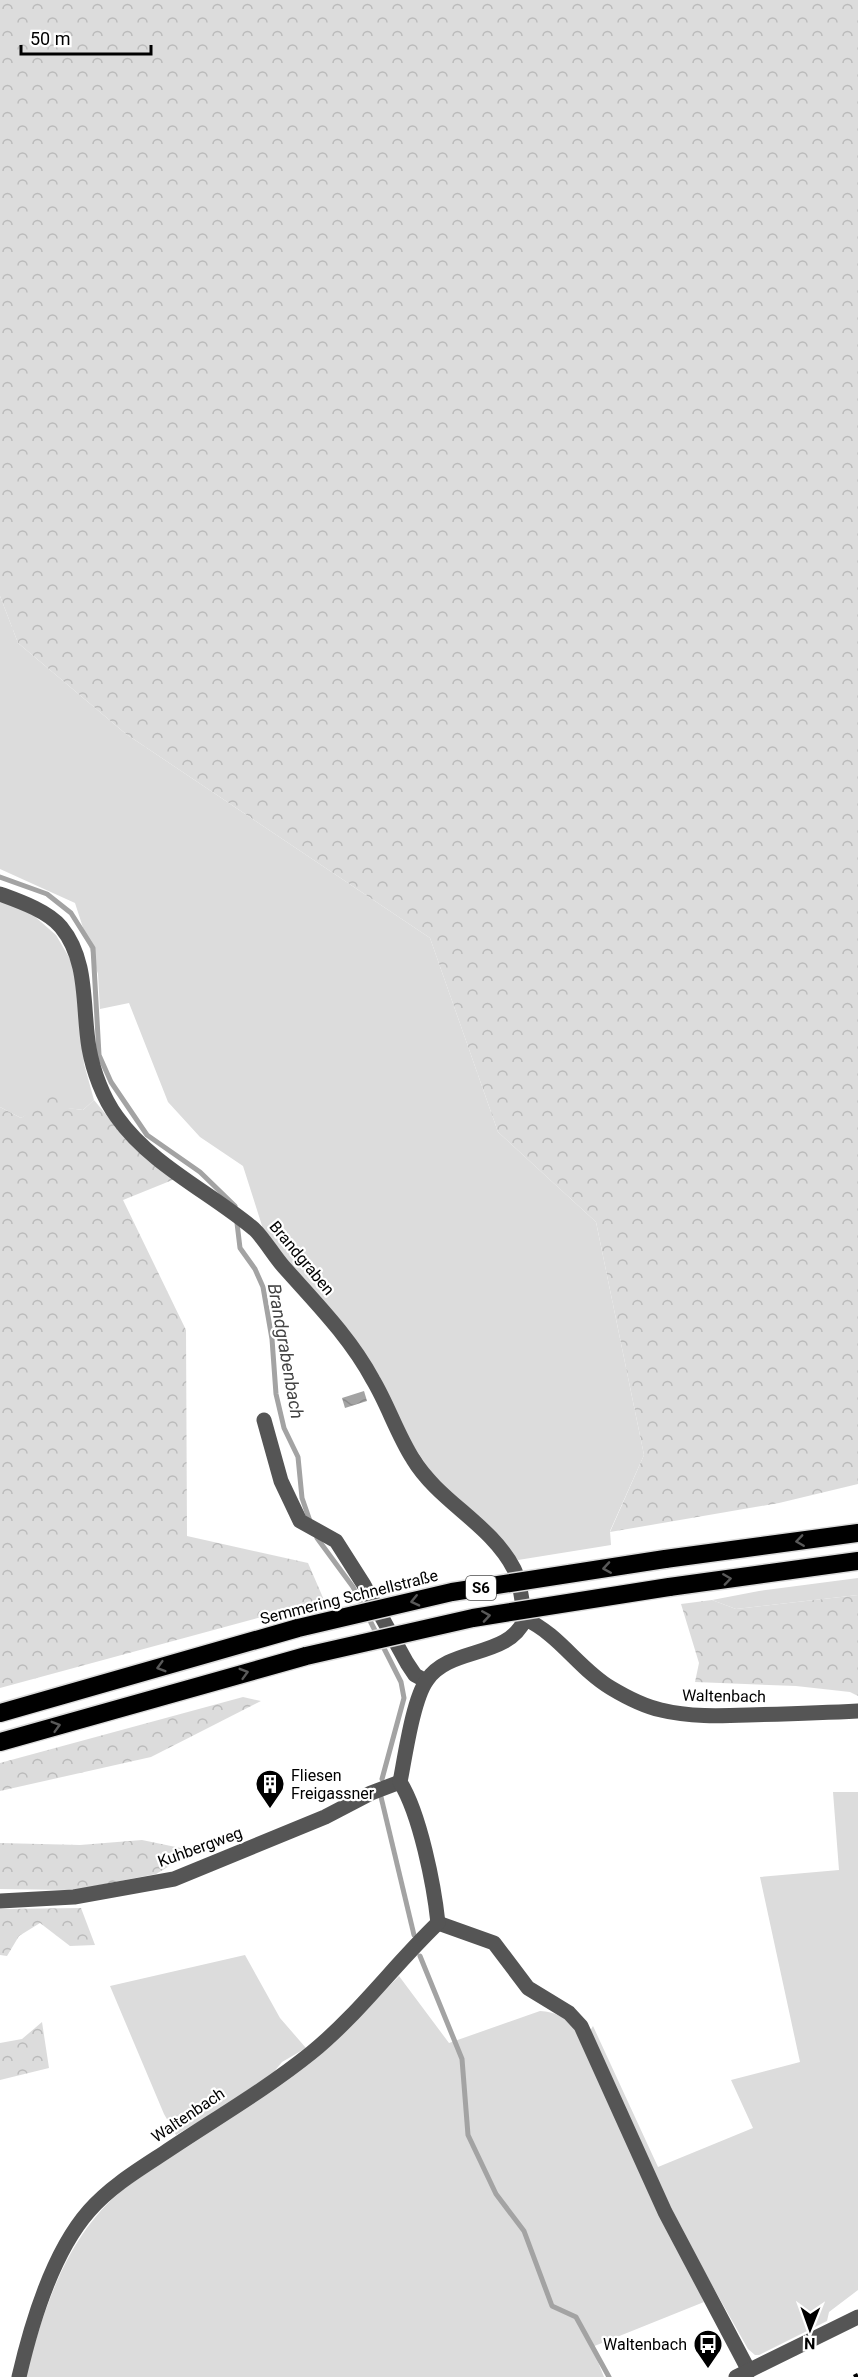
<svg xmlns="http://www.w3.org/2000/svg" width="858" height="2377" viewBox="0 0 858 2377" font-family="Roboto,sans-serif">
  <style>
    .green { fill: #dcdcdc }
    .forest { fill: url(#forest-crowns) }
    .water { fill: url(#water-waves) }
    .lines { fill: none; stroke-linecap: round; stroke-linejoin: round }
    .stream { stroke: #a3a3a3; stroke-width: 5 }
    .highway-casing { stroke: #dbdbdb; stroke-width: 21 }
    .minor { stroke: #555; stroke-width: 15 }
    .highway { stroke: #000; stroke-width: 18 }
    .rail { stroke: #000; stroke-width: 4.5; stroke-dasharray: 9 3 1.5 3; stroke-linecap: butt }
    .highway-bridge-casing { stroke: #dbdbdb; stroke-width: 21; stroke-linecap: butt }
    .highway-bridge { stroke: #000; stroke-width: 18 }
    .oneway { stroke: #595959 }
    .labels { text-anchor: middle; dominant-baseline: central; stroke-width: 4.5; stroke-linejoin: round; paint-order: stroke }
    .shield { fill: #fff; stroke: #4c4c4c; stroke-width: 1.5 }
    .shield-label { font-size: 15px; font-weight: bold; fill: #000 }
    .street-label { font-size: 16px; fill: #000; stroke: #fff }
    .poi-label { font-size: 16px; fill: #000; stroke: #fff; text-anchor: start }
    .water-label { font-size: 18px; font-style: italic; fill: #444; stroke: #fff }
  </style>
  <defs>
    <pattern id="forest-crowns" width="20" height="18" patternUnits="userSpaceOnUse" patternTransform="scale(1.5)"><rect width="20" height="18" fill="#dcdcdc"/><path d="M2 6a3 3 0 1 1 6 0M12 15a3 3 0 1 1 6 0" fill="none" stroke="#bbb"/></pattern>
    <pattern id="water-waves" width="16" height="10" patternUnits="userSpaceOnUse" patternTransform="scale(1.5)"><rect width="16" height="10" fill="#a3a3a3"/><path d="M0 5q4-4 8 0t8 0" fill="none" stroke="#8b8b8b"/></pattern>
  </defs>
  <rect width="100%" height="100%" fill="#fff"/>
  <g class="green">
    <path d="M0 596 18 643 126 734 430 938 498 1132 596 1222 644 1455 610 1531 611 1545 518 1560 438 1482 301 1281 264 1232 243 1166 200 1137 168 1102 129 1003 100 1009 98 974 75 903 0 869Z"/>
    <path d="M0 900 33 915 56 935 77 971 84 1064 94 1100 83 1110C63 1107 38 1107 21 1118L0 1107Z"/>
    <path d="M858 1578V1595L736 1609 712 1600 759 1591Z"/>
    <path d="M833 1792H858V2290L829 2312 827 2321 759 2355H755L748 2349 677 2223 590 2031 593 2026 658 2167 753 2128 731 2080 800 2062 760 1877 839 1870Z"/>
    <path d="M245 1955 280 2018 306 2048 282 2062 273 2073 210 2115 176 2135 164 2114 110 1986Z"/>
    <path d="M399 1976 449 2043 540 2011C556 2012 563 2017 575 2027L704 2302 592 2347 604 2377H25C45 2307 66 2235 125 2188L334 2043Z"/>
  </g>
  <g class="forest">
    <path d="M0 0H858V1484L779 1503 610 1532 644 1455 596 1222 498 1132 430 938 126 734 18 643 0 596Z"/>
    <path d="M32 1090 52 1091 68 1108 83 1110 94 1100 126 1139 175 1179 123 1200 186 1330 187 1536 308 1563 324 1600 0 1688V1107L21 1118 31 1111Z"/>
    <path d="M858 1595V1696L850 1692 796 1686 695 1682 699 1663 681 1604 712 1600 736 1609Z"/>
    <path d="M243 1697 261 1701 151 1757 0 1791V1763Z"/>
    <path d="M142 1840 195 1851 156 1874 74 1890 0 1889V1843L80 1845Z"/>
    <path d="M81 1908 95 1945 70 1946 40 1923 19 1936 7 1956 0 1955V1909Z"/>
    <path d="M42 2022 49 2068 0 2080V2043L22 2039Z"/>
  </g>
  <path class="water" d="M364 1391 367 1401 345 1408 342 1398Z"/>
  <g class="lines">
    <g class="stream">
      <path d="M0 877 47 894 71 913 93 948 99 1055 111 1082 147 1135 200 1172 235 1206"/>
      <path d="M237 1223 240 1248 255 1269 263 1287 272 1339 276 1394 284 1428 298 1457 302 1498 310 1521"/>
      <path d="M317 1538 353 1587 401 1682 404 1698 382 1779"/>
      <path d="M381 1797 414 1935"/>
      <path d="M420 1956 462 2059 468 2135 496 2194 524 2231 552 2306 576 2317 609 2377"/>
    </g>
    <g class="highway-casing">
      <g id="highway">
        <path d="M665 1559 858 1533"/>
        <path d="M669 1587 858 1561"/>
        <path d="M0 1713 298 1628"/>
        <path d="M0 1742 306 1656"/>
      </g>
    </g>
    <g class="minor">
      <path d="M0 894C19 901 48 911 61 927 89 961 82 1007 89 1048 93 1071 103 1098 117 1117 151 1165 210 1192 254 1229 263 1237 274 1256 283 1266 315 1302 350 1337 373 1380 388 1405 397 1434 413 1459 439 1502 491 1524 514 1569 521 1583 522 1604 525 1619"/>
      <path d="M264 1420 281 1481 300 1521 336 1541 364 1585 407 1663 415 1675 426 1681"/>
      <path d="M0 1901 74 1897 174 1879 325 1817 371 1793 400 1782"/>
      <path d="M438 1923 494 1943 528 1988 569 2013 581 2026 665 2212 749 2371"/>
      <path d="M19 2377C31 2325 53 2252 89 2211 110 2187 138 2170 164 2153 213 2120 265 2090 311 2053 358 2015 394 1965 438 1923 434 1885 420 1814 400 1782 405 1757 413 1699 427 1680 450 1646 508 1659 525 1619 559 1634 579 1669 611 1688 626 1697 643 1706 661 1710 689 1717 719 1716 748 1715 785 1714 821 1713 858 1711"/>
      <path d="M736 2377 858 2317"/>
    </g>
    <use href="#highway" class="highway"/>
    <path class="rail" d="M854 2377 858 2375"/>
    <g class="highway-bridge-casing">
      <g id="highway-bridge">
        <path d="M298 1628 452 1592 665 1559"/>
        <path d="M306 1656 473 1618 669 1587"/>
      </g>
    </g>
    <use href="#highway-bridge" class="highway-bridge"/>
  </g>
  <defs><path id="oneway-chevron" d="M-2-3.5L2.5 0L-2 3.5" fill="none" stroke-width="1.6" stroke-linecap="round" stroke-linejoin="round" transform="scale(1.5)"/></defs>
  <g class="oneway">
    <use href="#oneway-chevron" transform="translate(800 1541) rotate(172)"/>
    <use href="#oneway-chevron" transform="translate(607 1568) rotate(171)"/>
    <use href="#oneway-chevron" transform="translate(727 1579) rotate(-8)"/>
    <use href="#oneway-chevron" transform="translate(415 1601) rotate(167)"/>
    <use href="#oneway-chevron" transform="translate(486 1616) rotate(-9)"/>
    <use href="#oneway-chevron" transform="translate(161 1667) rotate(164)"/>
    <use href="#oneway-chevron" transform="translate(244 1673) rotate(-16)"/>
    <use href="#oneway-chevron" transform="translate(56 1726) rotate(-16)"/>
  </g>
  <defs>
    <g id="building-pin" transform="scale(1.5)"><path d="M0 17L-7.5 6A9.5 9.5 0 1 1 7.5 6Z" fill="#000" stroke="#fff"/><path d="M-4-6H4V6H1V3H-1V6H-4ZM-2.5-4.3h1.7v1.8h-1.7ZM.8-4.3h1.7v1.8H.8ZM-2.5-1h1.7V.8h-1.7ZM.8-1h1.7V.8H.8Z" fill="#fff"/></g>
    <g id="bus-pin" transform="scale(1.5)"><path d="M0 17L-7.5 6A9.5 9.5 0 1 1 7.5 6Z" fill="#000" stroke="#fff"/><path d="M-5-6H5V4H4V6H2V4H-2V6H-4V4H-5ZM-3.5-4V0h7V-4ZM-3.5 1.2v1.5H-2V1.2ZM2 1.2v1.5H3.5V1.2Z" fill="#fff"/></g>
  </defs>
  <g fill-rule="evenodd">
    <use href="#building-pin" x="270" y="1784"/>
    <use href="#bus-pin" x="708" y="2344"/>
  </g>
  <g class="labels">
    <rect class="shield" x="466" y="1576" width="30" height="24" rx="4.5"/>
    <g class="shield-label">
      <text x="481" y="1588">S6</text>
    </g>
    <g class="street-label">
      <text transform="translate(302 1258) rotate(50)">Brandgraben</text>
      <text transform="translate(349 1597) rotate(-14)">Semmering Schnellstraße</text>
      <text transform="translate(724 1696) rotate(1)">Waltenbach</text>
      <text transform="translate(200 1847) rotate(-20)">Kuhbergweg</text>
      <text transform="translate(188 2115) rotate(-34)">Waltenbach</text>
    </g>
    <g class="poi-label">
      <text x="291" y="1775">Fliesen<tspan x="291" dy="18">Freigassner</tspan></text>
      <text x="687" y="2344" text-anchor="end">Waltenbach</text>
    </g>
    <g class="water-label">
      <text transform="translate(286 1351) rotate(80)">Brandgrabenbach</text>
    </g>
  </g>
  <g transform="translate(810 2329) rotate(181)" stroke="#ffffff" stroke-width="4.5" paint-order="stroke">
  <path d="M0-4.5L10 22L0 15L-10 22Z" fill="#000000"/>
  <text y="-9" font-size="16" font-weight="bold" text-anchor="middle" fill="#000000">N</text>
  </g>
  <path d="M21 45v9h130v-9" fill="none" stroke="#000000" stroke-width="3"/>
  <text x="30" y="45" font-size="18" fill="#000000" stroke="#ffffff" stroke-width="4.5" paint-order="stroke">50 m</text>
</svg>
